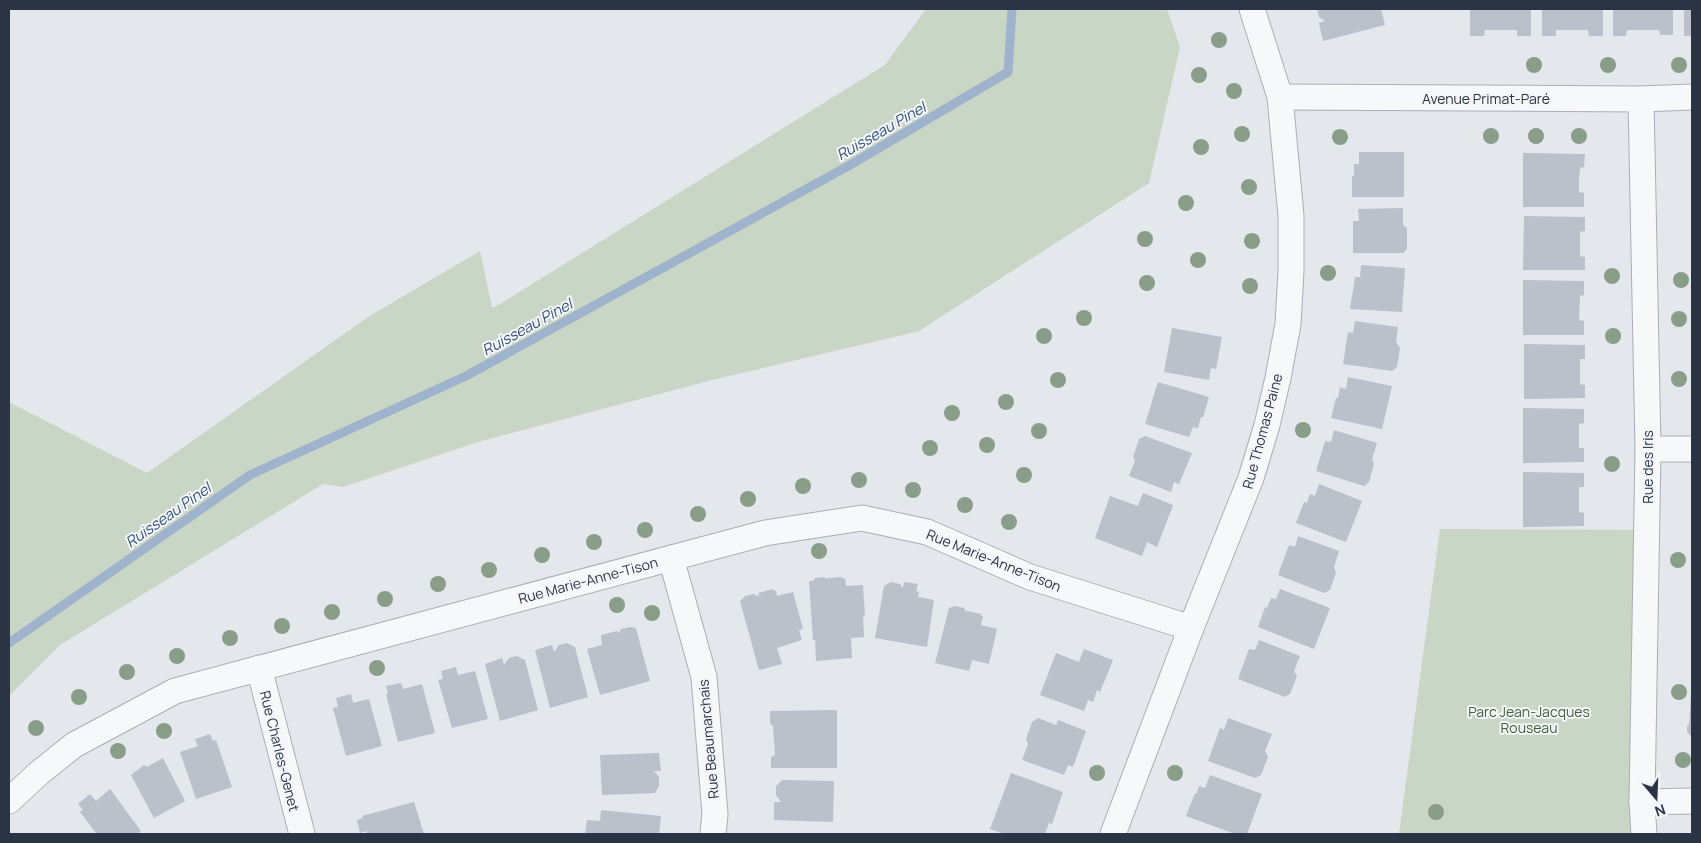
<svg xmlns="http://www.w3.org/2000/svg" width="1701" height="843" viewBox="0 0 1701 843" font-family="Manrope,sans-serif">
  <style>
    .green { fill: #c9d6c5 }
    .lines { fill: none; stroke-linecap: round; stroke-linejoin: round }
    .stream { stroke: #9fb4cc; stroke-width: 9 }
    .building { fill: #bbc0ca }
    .street-casing { stroke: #a9aeb7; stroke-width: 27 }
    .street { stroke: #f7f8fa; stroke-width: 25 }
    .tree { fill: #899d89 }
    .labels { text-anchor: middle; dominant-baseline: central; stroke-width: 4; stroke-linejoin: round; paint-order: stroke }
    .street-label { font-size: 14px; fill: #2b3445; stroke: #f4f6f9 }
    .park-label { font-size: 14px; fill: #3f6138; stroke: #f4f6f9 }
    .water-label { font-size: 15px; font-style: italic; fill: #34527a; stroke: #f4f6f9 }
  </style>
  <rect width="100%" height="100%" fill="#e4e7ec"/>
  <g class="green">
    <path d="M926 9H1167L1180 47 1149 183 919 331 712 380 478 442 343 487 323 484 60 645 9 696V402L147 473 368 317 480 251 492 308 500 304 885 65Z"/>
    <path d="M1440 529 1647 530 1648 834H1399Z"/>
  </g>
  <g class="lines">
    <path class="stream" d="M9 643 250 475 466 376 850 165 1008 72 1012 9"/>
  </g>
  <g class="building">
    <path d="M1317 9H1381L1385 25 1323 41 1319 23 1325 21 1319 17Z"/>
    <path d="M1470 9H1531V36H1517V30H1485L1484 36H1470Z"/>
    <path d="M1542 9H1603V36H1589L1588 30H1556V36H1542Z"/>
    <path d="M1613 9H1673V35H1660L1659 30H1627L1626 36H1613Z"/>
    <rect x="1684" y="9" width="8" height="27"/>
    <path d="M1359 152H1404V197H1352V176H1354V164H1359Z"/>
    <path d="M1523 153 1585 154 1584 167 1580 168 1579 180V192L1584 193V207H1523Z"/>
    <path d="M1403 208V225L1407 228V249L1403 253H1353V221H1359L1358 209Z"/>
    <path d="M1524 216 1585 217V231L1580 232V256L1585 257V270H1523Z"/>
    <path d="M1361 265 1405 268 1402 312 1350 309 1355 277H1360Z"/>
    <path d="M1523 280 1584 281V295L1580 296 1579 320 1584 321V335H1523Z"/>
    <path d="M1355 321 1398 327 1396 342 1400 348 1397 367 1392 371 1343 364 1348 332 1353 333Z"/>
    <path d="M1172 328 1222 337 1216 369 1211 368 1209 380 1164 372Z"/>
    <path d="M1524 344 1585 345V359H1580V384L1585 385V398L1524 399Z"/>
    <path d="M1348 377 1392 386 1382 429 1331 418 1336 398H1338L1340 387 1346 389Z"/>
    <path d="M1158 382 1209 397 1203 417H1201L1198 428 1193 427 1189 437 1145 424Z"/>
    <path d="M1523 408 1584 409V423L1579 424V448H1584V462L1523 463Z"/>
    <path d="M1334 430 1377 443 1372 459 1374 464 1369 482 1364 486 1316 471 1325 441 1331 442Z"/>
    <path d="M1145 436 1192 453 1179 484 1174 482 1171 492 1129 476 1135 461 1133 457 1139 439Z"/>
    <path d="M1523 472 1584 473V487H1579V512L1584 513V526L1523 527Z"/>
    <path d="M1319 484 1362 501 1346 542 1296 523 1304 502 1307 503 1310 494 1315 496Z"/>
    <path d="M1143 493 1173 505 1157 547 1147 542 1142 556 1095 538 1110 496 1138 506Z"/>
    <path d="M1298 536 1339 551 1334 567 1336 573 1330 590 1324 593 1278 575 1289 545 1295 547Z"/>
    <path d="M824 577 827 579V578L842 577 843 579 845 578 846 586 863 585 865 616H863L864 637 851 638 852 658 816 661 815 640H813L809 581H813L815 578Z"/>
    <path d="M891 582 900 584 903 588 904 582 918 584 916 591 919 592 918 597 934 600 927 647 875 638 884 586Z"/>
    <path d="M773 589 774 591H776L777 596 793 592 803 629 799 630 802 640 777 648 782 664 759 670 740 601 745 596 754 594 757 596 759 595 758 593Z"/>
    <path d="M1280 589 1330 608 1314 649 1258 627 1265 607 1267 608 1271 598 1276 599Z"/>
    <path d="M955 606 964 608 966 612 967 611 981 614V616H983L981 625 997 629 989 664 972 660 969 671 935 663 949 608Z"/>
    <path d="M630 627 636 628 650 681 600 695 587 649 602 645 601 635 617 631 619 633 621 629Z"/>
    <path d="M1259 640 1300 656 1294 671 1297 676 1290 694 1285 697 1238 679 1249 649 1255 650Z"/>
    <path d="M567 643 575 647 588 697 550 708 535 650 552 645 554 652 559 645Z"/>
    <path d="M1084 649 1113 660 1100 692 1097 690 1093 702 1088 700 1084 711 1040 695 1056 653 1079 662Z"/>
    <path d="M517 656 525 660 538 710 500 721 485 664 502 658 504 665 509 658Z"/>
    <path d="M456 667 458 675 475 671 488 719 452 728 438 680 443 679 441 671Z"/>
    <path d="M401 683 403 689 422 684 435 733 398 742 386 694 388 693 386 686Z"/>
    <path d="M351 694 353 703 369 699 382 746 346 756 333 708 338 707 336 698Z"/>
    <path d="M1691 694H1692V737L1687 732V726L1689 724Z"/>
    <path d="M837 710V768H771V757L775 755 773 726 770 723V711Z"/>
    <path d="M1038 718 1056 725 1058 720 1086 731 1073 767 1068 765 1064 775 1022 760 1028 744 1026 739 1032 722Z"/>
    <path d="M1228 718 1272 734 1265 751 1268 757 1261 775 1255 778 1208 761 1220 728 1224 730Z"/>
    <path d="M210 734 213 741 216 740 232 787 196 799 180 752 198 746 195 739Z"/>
    <path d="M659 753 661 771H654L659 777V786L655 793 602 795 600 755Z"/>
    <path d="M163 758 185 801 154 818 131 775 144 765 147 767Z"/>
    <path d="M1011 773 1063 792 1052 824 1049 823 1045 834H1005L990 829Z"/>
    <path d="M1210 775 1262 794 1247 834H1235L1186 816 1195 793H1197L1199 786 1205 788Z"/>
    <path d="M782 780 834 781 833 822 774 820V802H781L776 795V786Z"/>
    <path d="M110 789 141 831 137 834H97L80 812 83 810 78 804 90 794 96 801Z"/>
    <path d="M414 802 424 834H367L366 831 360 833 357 820 363 818 362 816Z"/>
    <path d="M601 810 661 816 659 834H585L587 820 600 821Z"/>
  </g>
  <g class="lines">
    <g class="street-casing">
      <g id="street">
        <path d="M1280 97 1641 99 1692 97"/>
        <path d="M1641 99 1648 449 1642 802 1644 834"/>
        <path d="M1648 449H1692"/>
        <path d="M671 558 704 677 715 814 713 834"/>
        <path d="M259 668 302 834"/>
        <path d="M9 801 39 773 74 745 175 691 765 533 862 518 927 532 1030 577 1191 628"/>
        <path d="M1642 802 1692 801"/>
        <path d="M1113 834 1191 628 1251 478 1267 425 1278 378 1288 324 1291 271V216L1280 97 1252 9"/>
      </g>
    </g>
    <use href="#street" class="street"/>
  </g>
  <g class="tree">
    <circle cx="1219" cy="40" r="8"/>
    <circle cx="1534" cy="65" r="8"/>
    <circle cx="1608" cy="65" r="8"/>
    <circle cx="1679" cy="65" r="8"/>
    <circle cx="1199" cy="75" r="8"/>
    <circle cx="1234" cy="91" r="8"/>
    <circle cx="1242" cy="134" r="8"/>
    <circle cx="1491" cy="136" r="8"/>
    <circle cx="1536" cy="136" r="8"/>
    <circle cx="1579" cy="136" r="8"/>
    <circle cx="1340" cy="137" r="8"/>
    <circle cx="1201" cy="147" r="8"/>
    <circle cx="1249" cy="187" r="8"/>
    <circle cx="1186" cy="203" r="8"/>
    <circle cx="1145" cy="239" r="8"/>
    <circle cx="1252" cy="241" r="8"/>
    <circle cx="1198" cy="260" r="8"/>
    <circle cx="1328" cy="273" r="8"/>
    <circle cx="1612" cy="276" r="8"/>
    <circle cx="1681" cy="280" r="8"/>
    <circle cx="1147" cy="283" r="8"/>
    <circle cx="1250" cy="286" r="8"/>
    <circle cx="1084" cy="318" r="8"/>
    <circle cx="1679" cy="319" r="8"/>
    <circle cx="1044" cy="336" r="8"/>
    <circle cx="1613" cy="336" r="8"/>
    <circle cx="1679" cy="379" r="8"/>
    <circle cx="1058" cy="380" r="8"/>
    <circle cx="1006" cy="402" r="8"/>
    <circle cx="952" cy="413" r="8"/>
    <circle cx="1303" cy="430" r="8"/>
    <circle cx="1039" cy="431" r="8"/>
    <circle cx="987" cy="445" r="8"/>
    <circle cx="930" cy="448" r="8"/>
    <circle cx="1612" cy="464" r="8"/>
    <circle cx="1024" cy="475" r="8"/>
    <circle cx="859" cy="480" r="8"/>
    <circle cx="803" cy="486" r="8"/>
    <circle cx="913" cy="490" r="8"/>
    <circle cx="748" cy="499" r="8"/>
    <circle cx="965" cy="505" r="8"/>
    <circle cx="698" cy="514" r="8"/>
    <circle cx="1009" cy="522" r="8"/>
    <circle cx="645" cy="530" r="8"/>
    <circle cx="594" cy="542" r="8"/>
    <circle cx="819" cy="551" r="8"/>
    <circle cx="542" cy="555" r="8"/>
    <circle cx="1678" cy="560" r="8"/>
    <circle cx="489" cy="570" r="8"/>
    <circle cx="438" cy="584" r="8"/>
    <circle cx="385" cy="599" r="8"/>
    <circle cx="617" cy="605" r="8"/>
    <circle cx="332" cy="612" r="8"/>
    <circle cx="652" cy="613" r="8"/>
    <circle cx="282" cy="626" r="8"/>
    <circle cx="230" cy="638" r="8"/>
    <circle cx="177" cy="656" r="8"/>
    <circle cx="377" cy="668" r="8"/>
    <circle cx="127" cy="672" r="8"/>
    <circle cx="1679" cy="692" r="8"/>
    <circle cx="79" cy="697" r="8"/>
    <circle cx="36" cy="728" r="8"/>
    <circle cx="164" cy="731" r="8"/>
    <circle cx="118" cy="751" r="8"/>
    <circle cx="1683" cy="760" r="8"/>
    <circle cx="1097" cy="773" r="8"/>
    <circle cx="1175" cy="773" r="8"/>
    <circle cx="1436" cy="812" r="8"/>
  </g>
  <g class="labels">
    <g class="street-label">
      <text x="1486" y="98">Avenue Primat-Paré</text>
      <text transform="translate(1262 431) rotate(-75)">Rue Thomas Paine</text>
      <text transform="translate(1647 467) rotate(-90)">Rue des Iris</text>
      <text transform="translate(994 560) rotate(22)">Rue Marie-Anne-Tison</text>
      <text transform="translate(588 580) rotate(-15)">Rue Marie-Anne-Tison</text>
      <text transform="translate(708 739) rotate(-95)">Rue Beaumarchais</text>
      <text transform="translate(280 751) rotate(76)">Rue Charles-Genet</text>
    </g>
    <g class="park-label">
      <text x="1529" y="711">Parc Jean-Jacques<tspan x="1529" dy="16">Rouseau</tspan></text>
    </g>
    <g class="water-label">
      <text transform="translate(881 131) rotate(-30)">Ruisseau Pinel</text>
      <text transform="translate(527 327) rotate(-29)">Ruisseau Pinel</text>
      <text transform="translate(168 515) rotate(-35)">Ruisseau Pinel</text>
    </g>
  </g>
  <rect width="1701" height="843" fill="none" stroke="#2b3445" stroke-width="20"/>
  <g transform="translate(1656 798) rotate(161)" stroke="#f4f6f9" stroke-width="4" paint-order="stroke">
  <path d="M0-4L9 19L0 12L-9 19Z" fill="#2b3445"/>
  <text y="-8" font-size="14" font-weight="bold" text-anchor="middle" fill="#2b3445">N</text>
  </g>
</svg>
